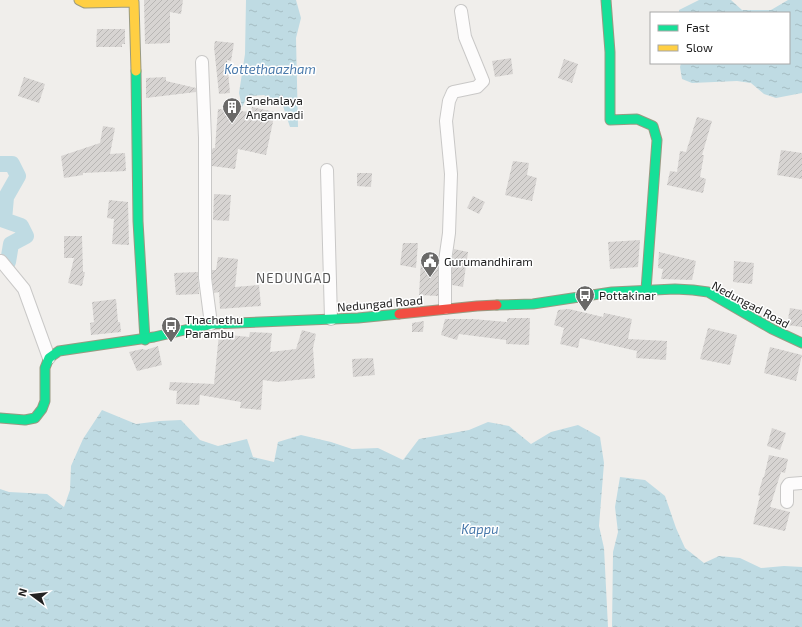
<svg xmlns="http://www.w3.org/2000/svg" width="802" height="627" viewBox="0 0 802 627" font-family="'Exo 2',sans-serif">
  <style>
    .water { fill: url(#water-ripples) }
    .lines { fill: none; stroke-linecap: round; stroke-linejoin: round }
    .canal { stroke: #bfdbe3; stroke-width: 16 }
    .building { fill: url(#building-hatch) }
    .street-casing { stroke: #c9c8c7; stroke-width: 14 }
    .fast-casing { stroke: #999a82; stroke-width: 11 }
    .slow-casing { stroke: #999a82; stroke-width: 11 }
    .jam-casing { stroke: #999a82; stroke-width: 11 }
    .street { stroke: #fdfcfc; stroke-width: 12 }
    .fast { stroke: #16e098; stroke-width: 9 }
    .slow { stroke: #ffcf43; stroke-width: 9 }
    .jam { stroke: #f24e42; stroke-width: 9 }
    .labels { text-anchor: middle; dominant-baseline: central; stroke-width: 3; stroke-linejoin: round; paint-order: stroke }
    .poi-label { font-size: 12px; fill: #222; stroke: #fff; text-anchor: start }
    .street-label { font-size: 12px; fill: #222; stroke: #fff }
    .water-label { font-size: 13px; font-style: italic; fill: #4a7aab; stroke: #fff }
    .neighbourhood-label { font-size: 13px; letter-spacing: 1px; fill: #555; stroke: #fff }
  </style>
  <defs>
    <pattern id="water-ripples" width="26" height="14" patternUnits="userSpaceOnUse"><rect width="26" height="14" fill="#bfdbe3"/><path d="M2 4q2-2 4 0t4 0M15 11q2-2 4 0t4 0" fill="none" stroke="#a4bcc2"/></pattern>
    <pattern id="building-hatch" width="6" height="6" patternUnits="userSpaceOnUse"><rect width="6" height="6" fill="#d7d4d2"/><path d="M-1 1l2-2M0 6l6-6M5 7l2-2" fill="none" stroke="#b8b6b4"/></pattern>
  </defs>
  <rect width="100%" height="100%" fill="#f0eeeb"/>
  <g class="water">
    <path d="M246 0H296L301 18 296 38 298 127H290L283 106 264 95 248 96 242 107 239 93 245 54Z"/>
    <path d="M699 0H731L742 10H771L788 0H802V93L776 98 764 94 751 83 737 81 692 83 682 79 680 67 681 63H789V13H679V10Z"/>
    <path d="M102 410 136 424 160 421 181 420 200 440 218 446 247 439 253 457 274 462 278 442 301 435 331 442 352 449 378 448 403 460 419 439 469 430 488 422 509 426 531 444 551 432 578 425 600 437 604 463 599 526 604 548 608 627H0V489L9 492 47 494 64 507 70 490 71 466 83 439Z"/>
    <path d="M620 477 645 480 665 496 676 528 685 548 704 563 719 556 740 558 761 568 784 566 802 567V627H612L613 552 618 532 615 507Z"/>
  </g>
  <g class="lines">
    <path class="canal" d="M0 164H12L18 176 6 197 4 220 21 226 26 236 11 244 8 262"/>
  </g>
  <g class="building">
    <path d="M144 0H183L181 14 170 12V43L145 44Z"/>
    <path d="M97 29H125V44H122V47H96Z"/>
    <path d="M215 41 234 43 231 61 227 60 230 93 219 94 214 47Z"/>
    <path d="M511 58 513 74 495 77 492 61Z"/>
    <path d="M564 59 578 64 572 83 558 78Z"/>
    <path d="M24 77 45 84 39 103 18 96Z"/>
    <path d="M166 77V81L196 88V92L146 98V78Z"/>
    <path d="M252 107 275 112 266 155 238 149 235 169 212 166V150L213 148H215L218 109 251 112Z"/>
    <path d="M697 117 712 121 702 155H704L700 177 706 179 703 193 667 185 670 171 677 172 680 151 686 152Z"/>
    <path d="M103 126 115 128 110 154 125 153 126 171 83 173V175L64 178 61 156 100 143Z"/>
    <path d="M781 150 802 153V179L777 175Z"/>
    <path d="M513 161 529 163 527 175 537 178 532 201 505 195Z"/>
    <path d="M357 173H372L371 187 357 186Z"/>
    <path d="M214 194 231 195 229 221 213 220Z"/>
    <path d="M473 196 485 202 479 214 467 208Z"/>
    <path d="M109 200 128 202 129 245 112 244 114 219 107 218Z"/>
    <path d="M64 236H82L83 272H85L82 286 68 283 74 258H64Z"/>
    <path d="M640 240 638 267 610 269 608 242Z"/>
    <path d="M403 243H418L416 268 400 265Z"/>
    <path d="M454 249 468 252 463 287 452 285V262Z"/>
    <path d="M659 252 696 261 692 280 661 279 663 269 658 268Z"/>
    <path d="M218 257 238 259 235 287 259 285 261 306 220 309 219 292 214 293 212 278V270H216Z"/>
    <path d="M421 260H438V296L419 295Z"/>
    <path d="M734 261 754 263 752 284 733 282Z"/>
    <path d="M198 272 199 294 176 295 174 273Z"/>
    <path d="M116 299 118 322H120L121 332 91 335 90 323 94 322 92 302Z"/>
    <path d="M790 308 802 310V327L787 325Z"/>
    <path d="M569 309 603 317 604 313 632 319 628 339 667 341 666 360 636 358 637 351 580 338 578 348 560 344 564 328 554 325 558 310Z"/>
    <path d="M509 318H530L529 345 506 344V340L459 334 457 340 441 335 445 319H473L507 322V319Z"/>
    <path d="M424 321 423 332H412V323Z"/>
    <path d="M708 328 737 335 730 365 700 359Z"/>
    <path d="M302 330 316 334 313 348 315 378 277 382 263 380 261 410 240 408 241 402 200 395 199 405 176 404 177 391 169 390 170 382 214 384 219 334 249 337 250 332 272 333 270 352 296 349Z"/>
    <path d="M158 346 162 365 137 371 129 352 142 349 146 350Z"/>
    <path d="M770 347 802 355 796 381 764 373Z"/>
    <path d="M373 358 375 375 353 377 352 359Z"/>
    <path d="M772 428 786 433 780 450 767 446Z"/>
    <path d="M769 455 788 459 785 473 781 472 770 507 790 512 785 531 753 524 760 496 758 495 763 477H764Z"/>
  </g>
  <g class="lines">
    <g class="street-casing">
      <g id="street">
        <path d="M202 62 205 138V278L211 324"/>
        <path d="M327 170 331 319"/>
        <path d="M1 261 24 289 49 358"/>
        <path d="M445 308V261L449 233 451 174 446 121 449 101 453 92 477 87 483 81 465 37 461 11"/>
        <path d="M787 502V487L789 484 802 483"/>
      </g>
    </g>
    <g class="fast-casing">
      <g id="fast">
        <path d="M606 0 610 52V120L637 119 653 126 657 140 646 290"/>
        <path d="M136 71 138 221 145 340"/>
        <path d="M497 305 533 304 612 292 675 289 693 290 708 292 772 329 802 343"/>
        <path d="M0 418 25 420 35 418 42 409 45 401V368L49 358 59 351 154 337 211 324 358 318 399 314"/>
      </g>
    </g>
    <g class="slow-casing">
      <path id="slow" d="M79 0 85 3 134 2 136 71"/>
    </g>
    <g class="jam-casing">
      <path id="jam" d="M399 314 477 306 497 305"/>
    </g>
    <use href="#street" class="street"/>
    <use href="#fast" class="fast"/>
    <use href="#slow" class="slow"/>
    <use href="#jam" class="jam"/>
  </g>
  <defs>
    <g id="building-pin" transform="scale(1)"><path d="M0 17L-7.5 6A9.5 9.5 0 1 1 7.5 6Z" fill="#6a6968" stroke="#fff"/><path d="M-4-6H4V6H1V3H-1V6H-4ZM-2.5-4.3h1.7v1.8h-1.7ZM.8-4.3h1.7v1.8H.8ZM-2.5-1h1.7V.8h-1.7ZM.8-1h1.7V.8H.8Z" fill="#fff"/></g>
    <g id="civic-pin" transform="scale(1)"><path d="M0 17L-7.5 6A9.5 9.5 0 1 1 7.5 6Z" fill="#6a6968" stroke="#fff"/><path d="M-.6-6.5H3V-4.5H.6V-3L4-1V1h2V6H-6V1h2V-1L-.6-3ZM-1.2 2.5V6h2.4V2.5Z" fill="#fff"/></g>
    <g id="bus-pin" transform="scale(1)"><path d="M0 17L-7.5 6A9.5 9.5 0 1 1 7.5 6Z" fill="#6a6968" stroke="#fff"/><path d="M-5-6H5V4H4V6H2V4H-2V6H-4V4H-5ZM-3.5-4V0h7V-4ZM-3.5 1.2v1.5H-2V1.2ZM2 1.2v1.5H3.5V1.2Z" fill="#fff"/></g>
  </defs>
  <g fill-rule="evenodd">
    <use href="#building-pin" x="232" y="107"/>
    <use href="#civic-pin" x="430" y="261"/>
    <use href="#bus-pin" x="585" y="295"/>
    <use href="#bus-pin" x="171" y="326"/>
  </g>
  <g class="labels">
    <g class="poi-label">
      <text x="246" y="100">Snehalaya<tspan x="246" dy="14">Anganvadi</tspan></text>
      <text x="444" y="261">Gurumandhiram</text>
      <text x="599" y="295">Pottakinar</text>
      <text x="185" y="319">Thachethu<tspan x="185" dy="14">Parambu</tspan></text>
    </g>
    <g class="street-label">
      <text transform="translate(380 303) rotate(-5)">Nedungad Road</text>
      <text transform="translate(751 304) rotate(28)">Nedungad Road</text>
    </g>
    <g class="water-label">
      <text x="270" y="69">Kottethaazham</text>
      <text x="480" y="529">Kappu</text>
    </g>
    <g class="neighbourhood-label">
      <text x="294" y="278">NEDUNGAD</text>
    </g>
  </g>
  <rect x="650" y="12" width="140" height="52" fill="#ffffff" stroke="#a7a7a7"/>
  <rect x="658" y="25" width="20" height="6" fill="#16e098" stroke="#a7a7a7"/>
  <text x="686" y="32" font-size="12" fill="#222222">Fast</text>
  <rect x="658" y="45" width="20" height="6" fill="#ffcf43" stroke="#a7a7a7"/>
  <text x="686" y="52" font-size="12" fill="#222222">Slow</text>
  <g transform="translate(32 595) rotate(285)" stroke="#ffffff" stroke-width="3" paint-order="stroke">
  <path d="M0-3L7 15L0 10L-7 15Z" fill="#222222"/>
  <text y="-6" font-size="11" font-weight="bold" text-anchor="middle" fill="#222222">N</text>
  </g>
</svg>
